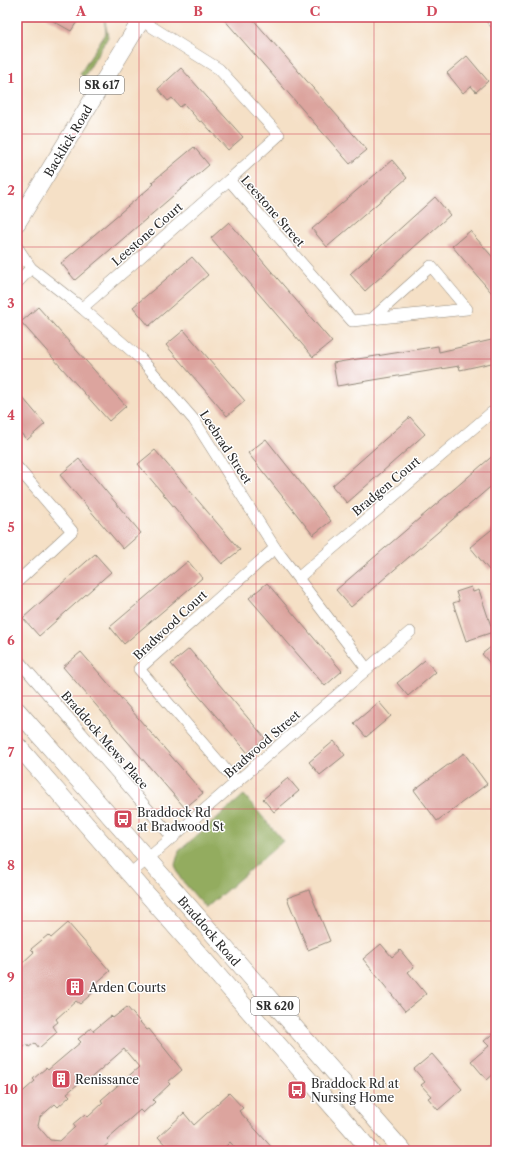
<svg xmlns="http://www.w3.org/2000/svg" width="513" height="1168" viewBox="0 0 513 1168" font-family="'Libre Caslon Text',serif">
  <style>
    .forest { fill: #93ac5e; stroke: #5f6c44 }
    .building { fill: #dca49e; fill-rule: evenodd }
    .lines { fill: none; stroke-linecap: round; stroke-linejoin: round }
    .minor-casing { stroke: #908678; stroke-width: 12 }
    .primary-casing { stroke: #908678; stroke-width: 18 }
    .minor { stroke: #fff; stroke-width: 11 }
    .primary { stroke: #fff; stroke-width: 17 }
    .grid { fill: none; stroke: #d1495b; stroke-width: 1; stroke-opacity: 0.55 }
    .labels { text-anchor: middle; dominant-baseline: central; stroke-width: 3; stroke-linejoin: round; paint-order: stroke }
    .shield { fill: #fff; stroke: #6b6b6b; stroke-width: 1 }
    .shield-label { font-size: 11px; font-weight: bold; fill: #2b2b2b }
    .street-label { font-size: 12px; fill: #2b2b2b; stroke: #fff }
    .poi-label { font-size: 12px; fill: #2b2b2b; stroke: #fff; text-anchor: start }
    .neatline { fill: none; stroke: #d1495b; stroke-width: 1.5 }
    .grid-label { font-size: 13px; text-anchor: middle; font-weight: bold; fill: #d1495b }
  </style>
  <rect width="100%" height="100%" fill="#fff"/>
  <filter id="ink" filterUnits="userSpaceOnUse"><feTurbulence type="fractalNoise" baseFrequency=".025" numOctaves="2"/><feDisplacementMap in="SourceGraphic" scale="8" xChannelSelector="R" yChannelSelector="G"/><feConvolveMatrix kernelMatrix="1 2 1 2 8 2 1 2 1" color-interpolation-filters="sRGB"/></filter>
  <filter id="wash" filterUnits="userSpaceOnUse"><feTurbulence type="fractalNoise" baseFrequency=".012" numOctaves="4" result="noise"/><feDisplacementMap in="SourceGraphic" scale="16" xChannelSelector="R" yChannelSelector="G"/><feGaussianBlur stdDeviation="0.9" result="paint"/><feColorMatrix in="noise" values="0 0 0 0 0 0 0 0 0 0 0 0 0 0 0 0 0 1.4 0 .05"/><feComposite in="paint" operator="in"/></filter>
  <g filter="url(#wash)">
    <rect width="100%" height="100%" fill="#f5e0c6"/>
    <g class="forest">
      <path d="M104 17 108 37 84 77 80 74 106 32Z"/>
      <path d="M244 795 283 841 206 908 180 878 175 865 179 851Z"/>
    </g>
    <g id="blocks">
      <g class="building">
        <path d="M46 17H80L71 31Z"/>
        <path d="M222 17H251L367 150 350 164Z"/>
        <path d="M467 56 488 81 476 92 471 86 463 93 447 73Z"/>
        <path d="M181 68 243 137 228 150 202 121 200 122 184 104 180 107 172 98 168 101 158 89Z"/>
        <path d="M194 147 209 165 75 280 61 263 154 184 152 182Z"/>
        <path d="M392 160 407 178 327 247 312 229Z"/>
        <path d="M435 197 450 215 365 291 350 274Z"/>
        <path d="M229 222 332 342 313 357 211 238Z"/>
        <path d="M470 231 496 261V298L452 246Z"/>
        <path d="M192 257 208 275 149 326 133 307Z"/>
        <path d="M38 307 126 406 109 421 21 322Z"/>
        <path d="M184 330 245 401 227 416 166 345Z"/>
        <path d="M496 339V362L460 370 459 366 337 386 333 363 438 346 439 352Z"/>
        <path d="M17 391 45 424 27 440 17 429Z"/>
        <path d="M410 417 425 434 347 503 332 486Z"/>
        <path d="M266 439 331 521 313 535 248 453Z"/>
        <path d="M155 450 240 550 222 564 138 464Z"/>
        <path d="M496 453V482L351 607 336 590Z"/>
        <path d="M79 459 141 533 123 549 60 475Z"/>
        <path d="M496 526V564L489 570 470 547Z"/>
        <path d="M95 554 111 572 39 636 23 618Z"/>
        <path d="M188 561 202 578 124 644 110 627Z"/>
        <path d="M267 583 342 671 325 686 249 598Z"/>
        <path d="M471 587 473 592 479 590 493 632 466 641 453 603 459 601 456 592Z"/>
        <path d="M496 643V670L482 654Z"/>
        <path d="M189 649 265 738 248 753 171 664Z"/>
        <path d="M81 652 203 793 185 808 63 667Z"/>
        <path d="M425 660 436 672 408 696 397 683Z"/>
        <path d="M379 702 391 716 366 737 354 723Z"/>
        <path d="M334 741 345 755 320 775 309 762Z"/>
        <path d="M464 753 487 784 437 821 414 790Z"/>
        <path d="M288 778 299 791 274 812 263 799Z"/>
        <path d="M309 890 330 941 308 950 287 898Z"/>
        <path d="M68 923 110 971 93 986 97 989 80 1004 76 1001 56 1019 58 1022 53 1026 57 1032 39 1048 35 1043 29 1047 27 1044 17 1053V968L34 952 31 949 48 935 51 938Z"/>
        <path d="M381 944 392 957 400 950 414 967 408 972 426 994 405 1011 363 959Z"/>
        <path d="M127 1007 147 1030 149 1029 182 1070 168 1082 170 1084 153 1100 155 1102 143 1113 140 1110 107 1139 110 1142 100 1151H17V1097L35 1081 33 1079 46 1068 48 1070 81 1042 78 1039 91 1028 93 1031 111 1016 113 1018ZM124 1049 139 1067 101 1100 103 1103 88 1117 85 1114 73 1124 75 1127 60 1141 50 1140 38 1126 40 1117 55 1104 58 1107 70 1096 67 1093 83 1080 85 1083Z"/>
        <path d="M496 1031V1072L487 1080 471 1061 489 1046 484 1041Z"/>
        <path d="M432 1054 462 1089 438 1110 428 1098 431 1096 421 1085 425 1082 414 1069Z"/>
        <path d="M229 1093 243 1108 239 1111 275 1151H238L230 1142 221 1151H171L158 1137 184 1113 194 1125Z"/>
      </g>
    </g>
  </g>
  <g filter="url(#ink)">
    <use href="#blocks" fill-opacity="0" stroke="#908678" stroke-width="1"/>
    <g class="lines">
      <g class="minor-casing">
        <g id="minor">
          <path d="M136 17 219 69 279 135 229 180 352 321 467 309 431 266 374 317"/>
          <path d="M490 17 496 24"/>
          <path d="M17 247 31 268 82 308 141 359 194 420 275 548 367 669"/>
          <path d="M17 283 31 268"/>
          <path d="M82 308 229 180"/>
          <path d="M17 467 72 531 17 582"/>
          <path d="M298 578 491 413"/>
          <path d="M17 659 173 838"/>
          <path d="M237 783 139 669 275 548"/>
          <path d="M130 874 410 632"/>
          <path d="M490 1151 496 1147"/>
        </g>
      </g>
      <g class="primary-casing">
        <g id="primary">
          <path d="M17 223 143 17"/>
          <path d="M17 710 403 1151"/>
          <path d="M17 745 371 1151"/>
        </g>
      </g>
      <use href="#minor" class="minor"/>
      <use href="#primary" class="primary"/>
    </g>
  </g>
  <path class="grid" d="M139 17V1151M256 17V1151M374 17V1151M17 134H496M17 247H496M17 359H496M17 472H496M17 584H496M17 696H496M17 809H496M17 921H496M17 1034H496"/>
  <defs>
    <g id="bus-square" transform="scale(1)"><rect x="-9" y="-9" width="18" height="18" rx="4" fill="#d1495b" stroke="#fff"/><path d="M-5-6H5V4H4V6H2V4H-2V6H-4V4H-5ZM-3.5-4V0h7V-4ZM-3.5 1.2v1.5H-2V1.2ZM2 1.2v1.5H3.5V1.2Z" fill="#fff"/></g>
    <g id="building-square" transform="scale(1)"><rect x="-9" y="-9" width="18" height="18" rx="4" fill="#d1495b" stroke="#fff"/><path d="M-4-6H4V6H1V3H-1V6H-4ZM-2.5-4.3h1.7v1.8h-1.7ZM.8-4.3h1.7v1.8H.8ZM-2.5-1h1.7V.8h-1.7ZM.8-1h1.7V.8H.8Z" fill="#fff"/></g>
  </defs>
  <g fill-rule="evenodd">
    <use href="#bus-square" x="123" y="819"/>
    <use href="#building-square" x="75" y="987"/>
    <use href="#building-square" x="61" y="1079"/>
    <use href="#bus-square" x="297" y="1090"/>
  </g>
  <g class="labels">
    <g class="shield">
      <rect x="80" y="76" width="44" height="18" rx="3"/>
      <rect x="251" y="997" width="48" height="18" rx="3"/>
    </g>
    <g class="shield-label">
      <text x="102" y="85">SR 617</text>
      <text x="275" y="1006">SR 620</text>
    </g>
    <g class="street-label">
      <text transform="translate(68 141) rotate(-59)">Backlick Road</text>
      <text transform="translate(273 211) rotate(49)">Leestone Street</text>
      <text transform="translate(147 234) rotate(-41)">Leestone Court</text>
      <text transform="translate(226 447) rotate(57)">Leebrad Street</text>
      <text transform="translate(386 486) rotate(-40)">Bradgen Court</text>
      <text transform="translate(170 625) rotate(-43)">Bradwood Court</text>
      <text transform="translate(105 740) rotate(49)">Braddock Mews Place</text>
      <text transform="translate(262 744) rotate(-41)">Bradwood Street</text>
      <text transform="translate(209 931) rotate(49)">Braddock Road</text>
    </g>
    <g class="poi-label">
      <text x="137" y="812">Braddock Rd<tspan x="137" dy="14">at Bradwood St</tspan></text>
      <text x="89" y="987">Arden Courts</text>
      <text x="75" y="1079">Renissance</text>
      <text x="311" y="1083">Braddock Rd at<tspan x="311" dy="14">Nursing Home</tspan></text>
    </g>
  </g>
  <rect width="513" height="1168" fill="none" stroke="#fff" stroke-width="44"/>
  <rect x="22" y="22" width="469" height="1124" class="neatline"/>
  <g class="grid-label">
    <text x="81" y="16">A</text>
    <text x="198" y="16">B</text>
    <text x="315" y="16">C</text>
    <text x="432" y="16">D</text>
    <text x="11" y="83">1</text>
    <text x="11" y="195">2</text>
    <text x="11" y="308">3</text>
    <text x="11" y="420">4</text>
    <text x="11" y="532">5</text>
    <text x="11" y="645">6</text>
    <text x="11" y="757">7</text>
    <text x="11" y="870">8</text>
    <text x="11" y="982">9</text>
    <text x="11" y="1094">10</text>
  </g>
</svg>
